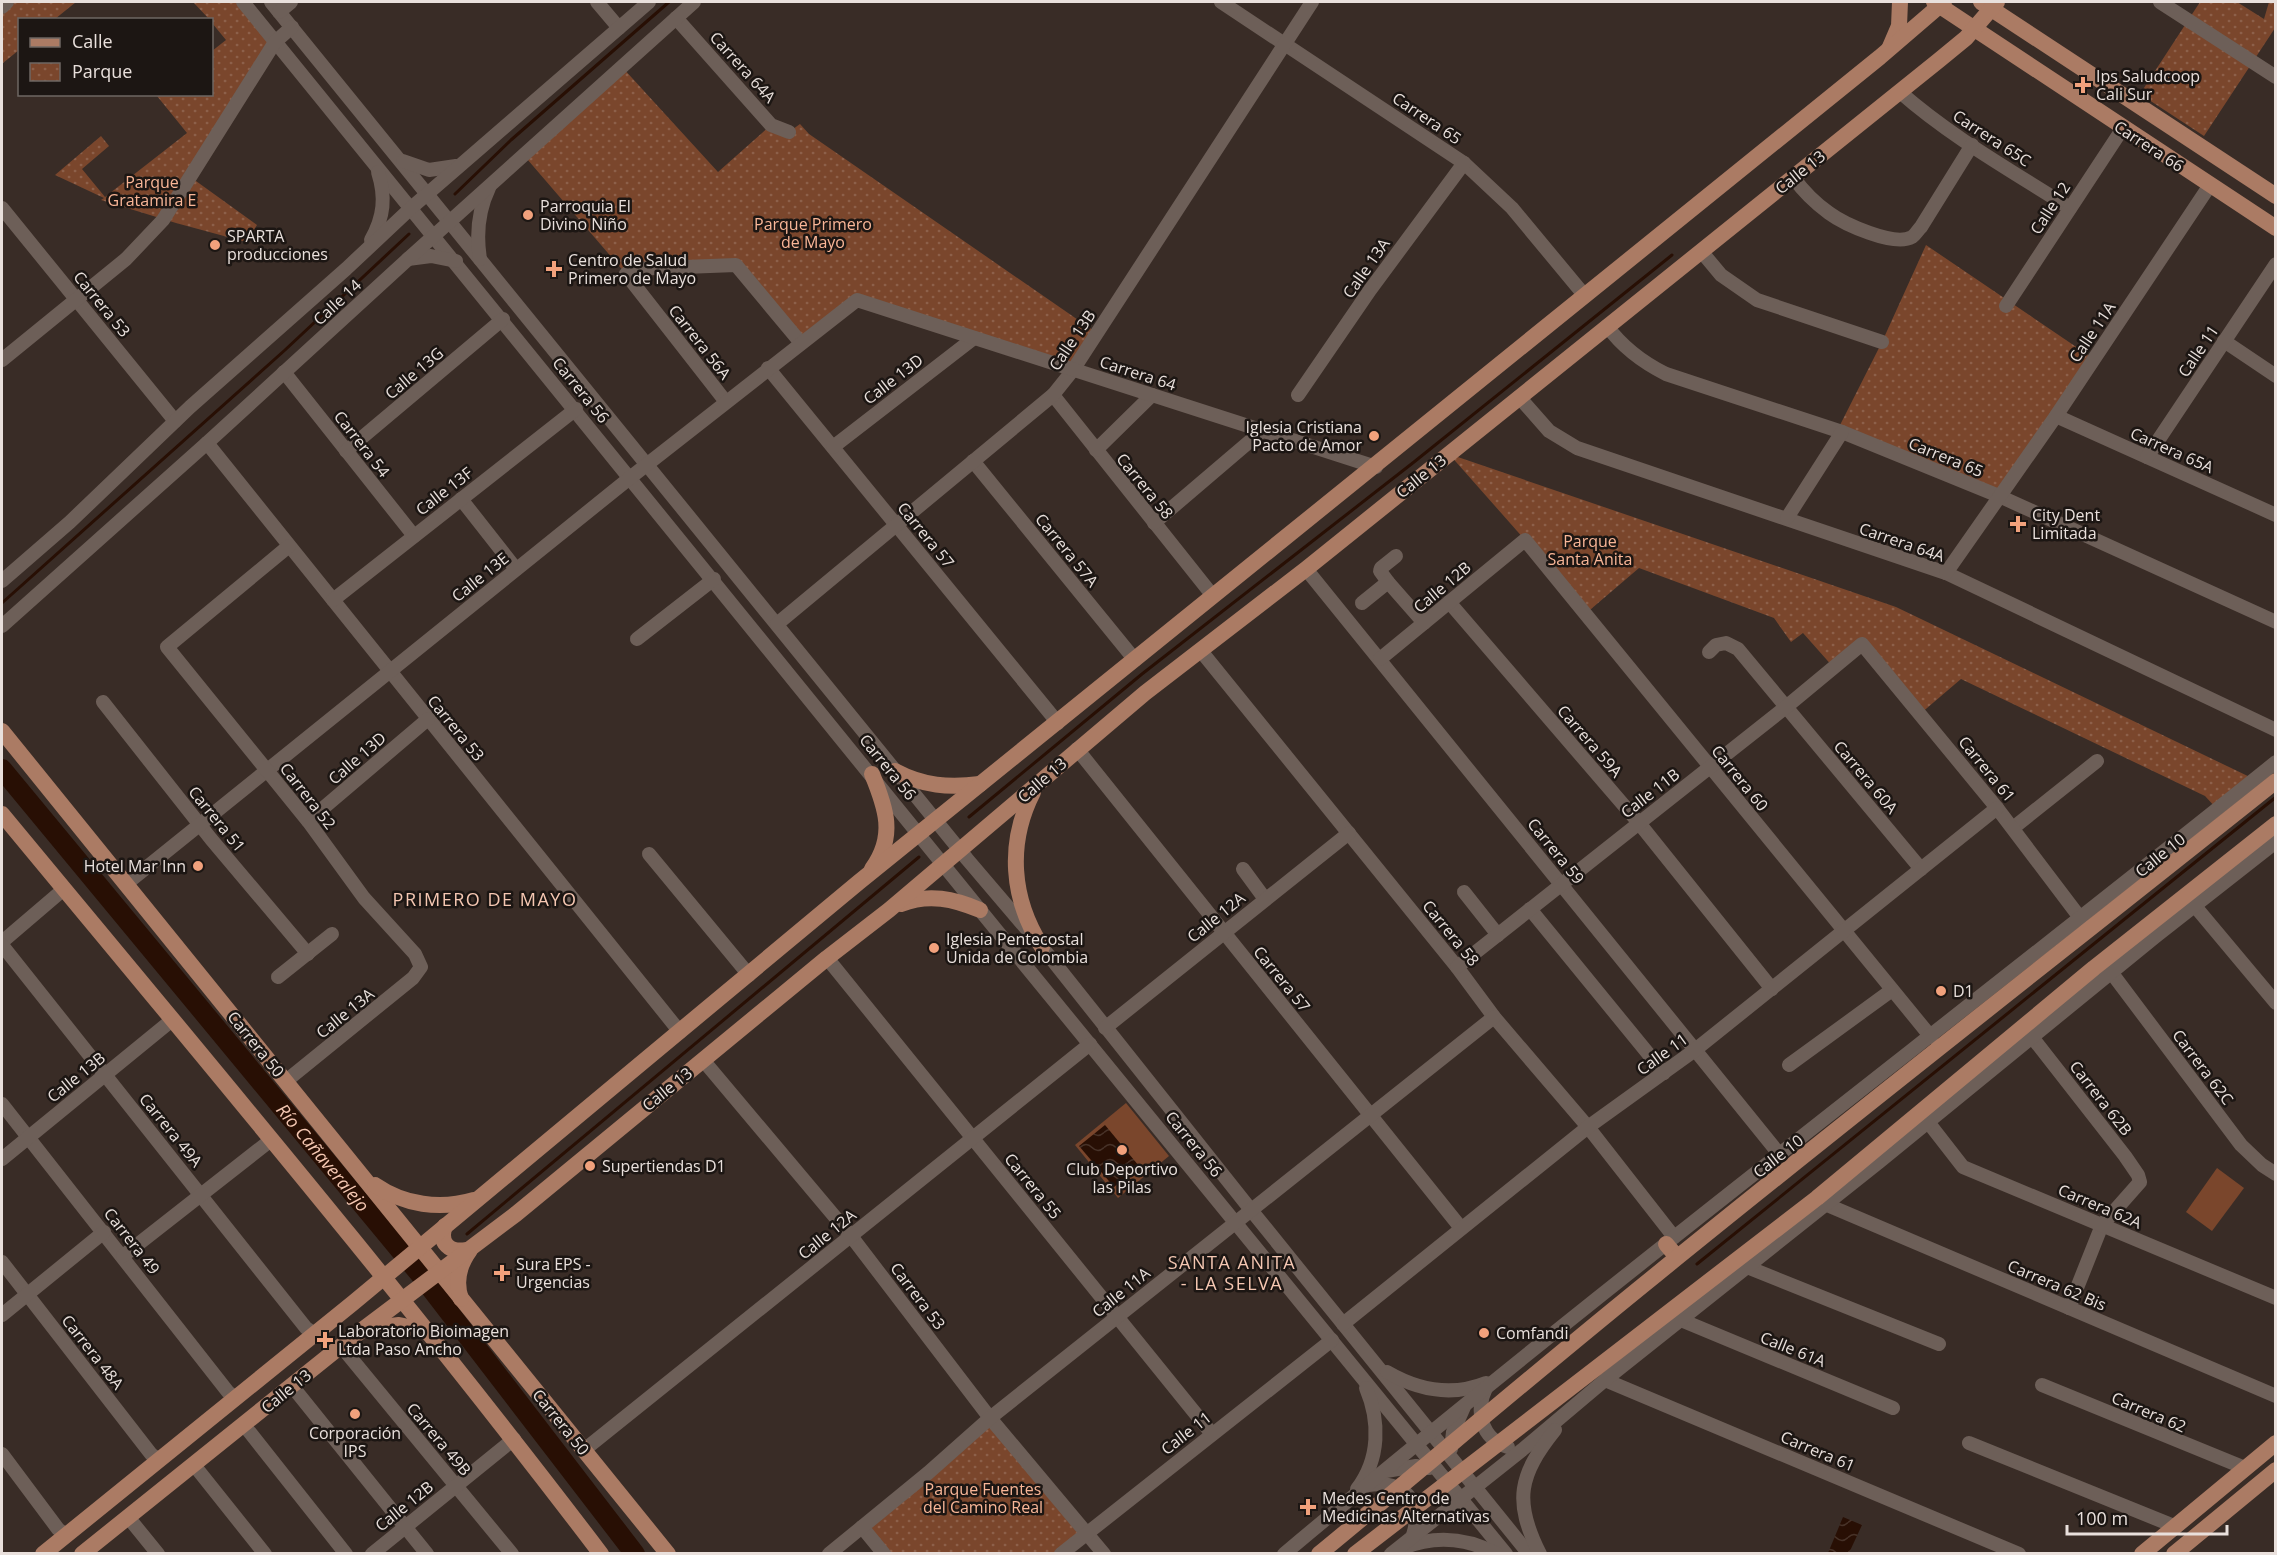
<svg xmlns="http://www.w3.org/2000/svg" width="2277" height="1555" viewBox="0 0 2277 1555" font-family="'Open Sans',sans-serif">
  <style>
    .grass { fill: #7a462c }
    .park { fill: url(#park-dots) }
    .water { fill: url(#water-waves) }
    .lines { fill: none; stroke-linecap: round; stroke-linejoin: round }
    .stream { stroke: #280f04; stroke-width: 3 }
    .river { stroke: #280f04; stroke-width: 20 }
    .minor { stroke: #6d5f58; stroke-width: 14 }
    .major { stroke: #ab7b64; stroke-width: 16 }
    .poi-dot { fill: #f1a17c; stroke: #1c1613; stroke-width: 2 }
    .labels { text-anchor: middle; dominant-baseline: central; stroke-width: 5; stroke-linejoin: round; paint-order: stroke }
    .street-label { font-size: 16px; fill: #e9e0dc; stroke: #1c1613 }
    .poi-label { font-size: 16px; fill: #e9e0dc; stroke: #1c1613; text-anchor: start }
    .park-label { font-size: 16px; fill: #f9b697; stroke: #1c1613 }
    .neighbourhood-label { font-size: 18px; letter-spacing: 1.5px; fill: #f5c7b2; stroke: #1c1613 }
    .water-label { font-size: 18px; font-style: italic; fill: #f4c7b2; stroke: #1c1613 }
  </style>
  <defs>
    <pattern id="park-dots" width="8" height="8" patternUnits="userSpaceOnUse" patternTransform="scale(1.5)"><rect width="8" height="8" fill="#7a462c"/><path d="M2 2h.1M6 6h.1" fill="none" stroke="#8d604a" stroke-width="1.8" stroke-linecap="round"/></pattern>
    <pattern id="water-waves" width="16" height="10" patternUnits="userSpaceOnUse" patternTransform="scale(1.5)"><rect width="16" height="10" fill="#280f04"/><path d="M0 5q4-4 8 0t8 0" fill="none" stroke="#473228"/></pattern>
  </defs>
  <rect width="100%" height="100%" fill="#392c26"/>
  <g class="grass">
    <path d="M1126 1103 1169 1156 1118 1198 1075 1145Z"/>
    <path d="M2217 1168 2244 1188 2212 1231 2186 1212Z"/>
  </g>
  <g class="park">
    <path d="M7 2H76L55 19 20 20 19 50 3 63 2 7Z"/>
    <path d="M193 2H243L275 42 189 176 257 225 246 242 176 223 101 200 104 198 55 175 101 136 109 146 82 169 105 197 187 133 157 96 212 94V51L226 40 212 23V20L209 19Z"/>
    <path d="M2200 2H2237L2264 19 2269 2H2275V28L2204 136 2140 94Z"/>
    <path d="M622 67 718 172 771 125 789 132 800 124 809 134 1097 333 1073 370 857 301 801 343 736 266 626 274 527 159Z"/>
    <path d="M1926 245 2094 359 1999 496 1837 431 1882 342Z"/>
    <path d="M1449 454 1896 607 2254 779 2217 809 2205 796 1961 679 1920 714 1862 644 1834 668 1803 633 1791 642 1774 618 1639 568 1584 615 1525 540Z"/>
    <path d="M990 1418 1087 1532 1061 1553 884 1554 862 1527Z"/>
  </g>
  <g class="water">
    <path d="M1105 1125 1139 1166 1114 1187 1079 1146Z"/>
    <path d="M1843 1517 1862 1525 1849 1553H1828Z"/>
  </g>
  <g class="lines">
    <g class="stream">
      <path d="M455 194 511 140 669 2"/>
      <path d="M2 603 285 350 409 234"/>
      <path d="M969 817 1142 674 1414 462 1672 255"/>
      <path d="M467 1234 919 857"/>
      <path d="M1697 1264 2276 797"/>
    </g>
    <path class="river" id="s1" d="M2 769 419 1273 635 1554"/>
    <g class="minor">
      <path d="M243 2 980 910 1506 1554"/>
      <path d="M271 2 967 859 1042 947 1251 1210 1529 1554"/>
      <path d="M597 2 619 28"/>
      <path d="M1221 2 1464 163 1512 208 1585 296"/>
      <path d="M2160 2 2276 77"/>
      <path d="M2 7 7 2"/>
      <path d="M279 12 291 2"/>
      <path d="M676 18 771 125 789 132"/>
      <path d="M1900 92C1951 137 2012 171 2070 208"/>
      <path d="M403 161 429 170 456 166"/>
      <path d="M1793 177C1803 191 1815 203 1829 213 1844 224 1894 247 1912 237 1915 235 1918 230 1921 227L1972 145"/>
      <path d="M2 208 175 421"/>
      <path d="M371 240C384 217 386 197 378 172"/>
      <path d="M1701 251 1721 275 1757 300 1882 342"/>
      <path d="M408 259 431 256 456 261"/>
      <path d="M480 259C476 234 478 211 489 188"/>
      <path d="M2006 306 2123 128"/>
      <path d="M1607 326C1623 348 1642 362 1666 374L1842 432 1999 496 2276 622"/>
      <path d="M2224 341 2276 376"/>
      <path d="M2 360 126 259 163 220 275 42 292 27"/>
      <path d="M768 368 1058 723"/>
      <path d="M284 372 414 536"/>
      <path d="M1053 395 1213 596"/>
      <path d="M1298 395 1370 290 1464 163"/>
      <path d="M1519 397 1549 431 1577 448 1946 573 2276 730"/>
      <path d="M726 402 626 274 632 269 736 265 801 343"/>
      <path d="M2056 416 2276 515"/>
      <path d="M207 443 680 1032"/>
      <path d="M833 447 974 338"/>
      <path d="M1096 450 1152 395"/>
      <path d="M346 451 503 319"/>
      <path d="M2147 457 2276 264"/>
      <path d="M973 461 1135 660"/>
      <path d="M461 499 516 569"/>
      <path d="M1787 518 1842 432"/>
      <path d="M1154 523 1263 430"/>
      <path d="M1306 569 1780 1155"/>
      <path d="M1946 573 2056 416 2210 185"/>
      <path d="M2 581 70 522 190 407 346 269 411 208 649 2"/>
      <path d="M1388 582 1380 571 1381 568 1396 556"/>
      <path d="M333 600 576 409"/>
      <path d="M1449 602 1639 823 1772 989"/>
      <path d="M1362 603 1388 582 1424 623"/>
      <path d="M777 624 1053 395 1073 370 1312 2"/>
      <path d="M2 626 207 443 407 260 694 2"/>
      <path d="M637 639 714 579"/>
      <path d="M1201 651 1457 967 1494 1017 1588 1127 1674 1237"/>
      <path d="M1709 652 1716 645 1726 643 1738 649 1921 869"/>
      <path d="M1380 659 1525 540 1931 1037"/>
      <path d="M103 702 211 839 308 954"/>
      <path d="M1077 749 1461 1228"/>
      <path d="M308 821 428 719"/>
      <path d="M2013 828 2097 761"/>
      <path d="M649 854 749 975"/>
      <path d="M1243 869 1265 899"/>
      <path d="M126 884 631 477 857 300 1376 467"/>
      <path d="M1464 892 1498 935"/>
      <path d="M2194 905 2276 1003"/>
      <path d="M1530 909 1664 1073"/>
      <path d="M2 942 64 889"/>
      <path d="M2 945 306 1328 315 1334"/>
      <path d="M827 958 1212 1434"/>
      <path d="M1457 967 1786 707 1862 644 1997 808 2081 919"/>
      <path d="M2111 972 2241 1145 2262 1165 2276 1174"/>
      <path d="M278 977 332 934"/>
      <path d="M1105 1028 1349 833"/>
      <path d="M2032 1037 2125 1156 2138 1175 2140 1182 2102 1225 2069 1308"/>
      <path d="M703 1060 851 1236 990 1418 1104 1554"/>
      <path d="M1789 1065 1892 990"/>
      <path d="M286 1081 413 978 421 967 415 954 364 898 308 821 167 647 289 546"/>
      <path d="M2 1104 228 1392 236 1398"/>
      <path d="M1928 1122 1963 1167 2276 1298"/>
      <path d="M2 1159 172 1020"/>
      <path d="M1825 1204 2276 1396"/>
      <path d="M123 1256 271 1140"/>
      <path d="M2 1262 151 1454 159 1460"/>
      <path d="M1747 1267 1939 1344"/>
      <path d="M2 1315 104 1232"/>
      <path d="M1681 1320 1893 1408"/>
      <path d="M1343 1324 1588 1127 1695 1050 1997 808"/>
      <path d="M341 1346 512 1554"/>
      <path d="M1387 1372C1418 1390 1451 1397 1486 1383"/>
      <path d="M1605 1380 2019 1554"/>
      <path d="M2042 1385 2245 1468"/>
      <path d="M292 1386 427 1554"/>
      <path d="M1486 1388C1475 1411 1481 1439 1508 1447"/>
      <path d="M244 1425 346 1554"/>
      <path d="M1969 1443 2174 1526"/>
      <path d="M1451 1449 1453 1432 1464 1407"/>
      <path d="M584 1450 1090 1044"/>
      <path d="M2 1454 58 1529 66 1535"/>
      <path d="M194 1465 265 1554"/>
      <path d="M1386 1471 1416 1466 1429 1468"/>
      <path d="M1368 1485C1403 1480 1424 1500 1413 1535"/>
      <path d="M1357 1489C1380 1459 1380 1421 1366 1388"/>
      <path d="M128 1517 158 1554"/>
      <path d="M862 1527 884 1554"/>
      <path d="M1403 1548C1435 1535 1467 1538 1497 1554"/>
      <path d="M372 1554 514 1439"/>
      <path d="M829 1554 928 1473 990 1418 1494 1017"/>
      <path d="M1061 1554 1332 1340"/>
      <path d="M1284 1554C1608 1282 1946 1027 2276 762"/>
      <path d="M1391 1554 1522 1450 1605 1380 1879 1162 2156 936 2276 842"/>
      <path d="M1540 1554C1513 1501 1519 1475 1555 1430"/>
    </g>
    <g class="major">
      <path d="M1934 2 2276 228"/>
      <path d="M1981 2 2276 196"/>
      <path d="M1890 47 1899 26 1900 2"/>
      <path d="M2 731 668 1554"/>
      <path d="M895 771C923 786 949 788 980 784"/>
      <path d="M1033 792C1007 843 1011 899 1042 947"/>
      <path d="M2 814C204 1058 409 1301 601 1554"/>
      <path d="M872 869C896 836 886 808 872 774"/>
      <path d="M901 904C929 893 954 899 980 910"/>
      <path d="M375 1185C404 1205 440 1210 474 1200"/>
      <path d="M445 1226C438 1243 450 1253 466 1250"/>
      <path d="M1666 1244 1677 1257"/>
      <path d="M461 1299C455 1282 459 1265 470 1250"/>
      <path d="M367 1329 399 1325 427 1331"/>
      <path d="M43 1554 353 1303 859 882 1880 57 1944 2"/>
      <path d="M82 1554 341 1346 516 1214 827 958 889 910 1145 693 1306 569 1938 61 1966 38 1997 2"/>
      <path d="M1319 1554C1432 1461 1543 1366 1657 1274 1861 1108 2069 946 2276 781"/>
      <path d="M1355 1554 1817 1198 2094 968 2276 824"/>
      <path d="M2142 1554 2276 1443"/>
      <path d="M2174 1554 2276 1470"/>
    </g>
  </g>
  <g class="poi-dot">
    <path d="M2080 76h6v6h6v6h-6v6h-6v-6h-6v-6h6z"/>
    <circle cx="528" cy="215" r="6"/>
    <circle cx="215" cy="245" r="6"/>
    <path d="M551 260h6v6h6v6h-6v6h-6v-6h-6v-6h6z"/>
    <circle cx="1374" cy="436" r="6"/>
    <path d="M2015 515h6v6h6v6h-6v6h-6v-6h-6v-6h6z"/>
    <circle cx="198" cy="866" r="6"/>
    <circle cx="934" cy="948" r="6"/>
    <circle cx="1941" cy="991" r="6"/>
    <circle cx="1122" cy="1150" r="6"/>
    <circle cx="590" cy="1166" r="6"/>
    <path d="M499 1264h6v6h6v6h-6v6h-6v-6h-6v-6h6z"/>
    <circle cx="1484" cy="1333" r="6"/>
    <path d="M322 1331h6v6h6v6h-6v6h-6v-6h-6v-6h6z"/>
    <circle cx="355" cy="1414" r="6"/>
    <path d="M1305 1498h6v6h6v6h-6v6h-6v-6h-6v-6h6z"/>
  </g>
  <g class="labels">
    <g class="street-label">
      <text transform="translate(743 67) rotate(48)">Carrera 64A</text>
      <text transform="translate(1427 118) rotate(34)">Carrera 65</text>
      <text transform="translate(1992 138) rotate(33)">Carrera 65C</text>
      <text transform="translate(2149 146) rotate(33)">Carrera 66</text>
      <text transform="translate(1800 172) rotate(-39)">Calle 13</text>
      <text transform="translate(2050 208) rotate(-57)">Calle 12</text>
      <text transform="translate(1366 268) rotate(-55)">Calle 13A</text>
      <text transform="translate(337 302) rotate(-43)">Calle 14</text>
      <text transform="translate(102 304) rotate(51)">Carrera 53</text>
      <text transform="translate(2092 332) rotate(-56)">Calle 11A</text>
      <text transform="translate(1072 340) rotate(-56)">Calle 13B</text>
      <text transform="translate(700 342) rotate(52)">Carrera 56A</text>
      <text transform="translate(2198 351) rotate(-56)">Calle 11</text>
      <text transform="translate(414 373) rotate(-40)">Calle 13G</text>
      <text transform="translate(1138 373) rotate(18)">Carrera 64</text>
      <text transform="translate(893 379) rotate(-38)">Calle 13D</text>
      <text transform="translate(581 390) rotate(51)">Carrera 56</text>
      <text transform="translate(362 444) rotate(52)">Carrera 54</text>
      <text transform="translate(2172 450) rotate(24)">Carrera 65A</text>
      <text transform="translate(1946 457) rotate(22)">Carrera 65</text>
      <text transform="translate(1421 476) rotate(-39)">Calle 13</text>
      <text transform="translate(1145 486) rotate(51)">Carrera 58</text>
      <text transform="translate(444 491) rotate(-38)">Calle 13F</text>
      <text transform="translate(926 535) rotate(51)">Carrera 57</text>
      <text transform="translate(1902 542) rotate(19)">Carrera 64A</text>
      <text transform="translate(1067 550) rotate(51)">Carrera 57A</text>
      <text transform="translate(480 577) rotate(-39)">Calle 13E</text>
      <text transform="translate(1442 587) rotate(-40)">Calle 12B</text>
      <text transform="translate(456 728) rotate(51)">Carrera 53</text>
      <text transform="translate(1590 741) rotate(49)">Carrera 59A</text>
      <text transform="translate(357 758) rotate(-41)">Calle 13D</text>
      <text transform="translate(888 767) rotate(51)">Carrera 56</text>
      <text transform="translate(1987 769) rotate(51)">Carrera 61</text>
      <text transform="translate(1866 777) rotate(50)">Carrera 60A</text>
      <text transform="translate(1740 778) rotate(51)">Carrera 60</text>
      <text transform="translate(1042 780) rotate(-41)">Calle 13</text>
      <text transform="translate(1650 793) rotate(-38)">Calle 11B</text>
      <text transform="translate(308 796) rotate(52)">Carrera 52</text>
      <text transform="translate(217 819) rotate(51)">Carrera 51</text>
      <text transform="translate(1556 851) rotate(51)">Carrera 59</text>
      <text transform="translate(2160 855) rotate(-39)">Calle 10</text>
      <text transform="translate(1216 917) rotate(-39)">Calle 12A</text>
      <text transform="translate(1451 933) rotate(51)">Carrera 58</text>
      <text transform="translate(1282 979) rotate(51)">Carrera 57</text>
      <text transform="translate(345 1013) rotate(-39)">Calle 13A</text>
      <text transform="translate(256 1044) rotate(51)">Carrera 50</text>
      <text transform="translate(1662 1054) rotate(-36)">Calle 11</text>
      <text transform="translate(2203 1067) rotate(53)">Carrera 62C</text>
      <text transform="translate(76 1077) rotate(-39)">Calle 13B</text>
      <text transform="translate(667 1089) rotate(-39)">Calle 13</text>
      <text transform="translate(2101 1098) rotate(52)">Carrera 62B</text>
      <text transform="translate(171 1130) rotate(51)">Carrera 49A</text>
      <text transform="translate(1194 1144) rotate(51)">Carrera 56</text>
      <text transform="translate(1778 1156) rotate(-38)">Calle 10</text>
      <text transform="translate(1033 1186) rotate(51)">Carrera 55</text>
      <text transform="translate(2100 1206) rotate(23)">Carrera 62A</text>
      <text transform="translate(827 1234) rotate(-39)">Calle 12A</text>
      <text transform="translate(132 1241) rotate(52)">Carrera 49</text>
      <text transform="translate(2057 1285) rotate(23)">Carrera 62 Bis</text>
      <text transform="translate(1121 1292) rotate(-39)">Calle 11A</text>
      <text transform="translate(918 1296) rotate(53)">Carrera 53</text>
      <text transform="translate(1793 1349) rotate(22)">Calle 61A</text>
      <text transform="translate(93 1352) rotate(52)">Carrera 48A</text>
      <text transform="translate(286 1391) rotate(-39)">Calle 13</text>
      <text transform="translate(2149 1412) rotate(23)">Carrera 62</text>
      <text transform="translate(561 1422) rotate(51)">Carrera 50</text>
      <text transform="translate(1186 1433) rotate(-38)">Calle 11</text>
      <text transform="translate(439 1439) rotate(50)">Carrera 49B</text>
      <text transform="translate(1818 1451) rotate(23)">Carrera 61</text>
      <text transform="translate(404 1506) rotate(-39)">Calle 12B</text>
    </g>
    <g class="poi-label">
      <text x="2096" y="76">Ips Saludcoop<tspan x="2096" dy="18">Cali Sur</tspan></text>
      <text x="540" y="206">Parroquia El<tspan x="540" dy="18">Divino Niño</tspan></text>
      <text x="227" y="236">SPARTA<tspan x="227" dy="18">producciones</tspan></text>
      <text x="568" y="260">Centro de Salud<tspan x="568" dy="18">Primero de Mayo</tspan></text>
      <text x="1362" y="427" text-anchor="end">Iglesia Cristiana<tspan x="1362" dy="18">Pacto de Amor</tspan></text>
      <text x="2032" y="515">City Dent<tspan x="2032" dy="18">Limitada</tspan></text>
      <text x="186" y="866" text-anchor="end">Hotel Mar Inn</text>
      <text x="946" y="939">Iglesia Pentecostal<tspan x="946" dy="18">Unida de Colombia</tspan></text>
      <text x="1953" y="991">D1</text>
      <text x="602" y="1166">Supertiendas D1</text>
      <text x="1122" y="1169" text-anchor="middle">Club Deportivo<tspan x="1122" dy="18">las Pilas</tspan></text>
      <text x="516" y="1264">Sura EPS -<tspan x="516" dy="18">Urgencias</tspan></text>
      <text x="338" y="1331">Laboratorio Bioimagen<tspan x="338" dy="18">Ltda Paso Ancho</tspan></text>
      <text x="1496" y="1333">Comfandi</text>
      <text x="355" y="1433" text-anchor="middle">Corporación<tspan x="355" dy="18">IPS</tspan></text>
      <text x="1322" y="1498">Medes Centro de<tspan x="1322" dy="18">Medicinas Alternativas</tspan></text>
    </g>
    <g class="park-label">
      <text x="152" y="182">Parque<tspan x="152" dy="18">Gratamira E</tspan></text>
      <text x="813" y="224">Parque Primero<tspan x="813" dy="18">de Mayo</tspan></text>
      <text x="1590" y="541">Parque<tspan x="1590" dy="18">Santa Anita</tspan></text>
      <text x="983" y="1489">Parque Fuentes<tspan x="983" dy="18">del Camino Real</tspan></text>
    </g>
    <g class="neighbourhood-label">
      <text x="485" y="899">PRIMERO DE MAYO</text>
      <text x="1232" y="1262">SANTA ANITA<tspan x="1232" dy="21">- LA SELVA</tspan></text>
    </g>
    <g class="water-label">
      <text stroke="none"><textPath href="#s1" startOffset="504">Río Cañaveralejo</textPath></text>
    </g>
  </g>
  <rect width="2277" height="1555" fill="none" stroke="#e9e0dc" stroke-width="6"/>
  <rect x="18" y="18" width="195" height="78" fill="#1c1613" stroke="#6e6763" stroke-width="1.5"/>
  <rect x="30" y="38" width="30" height="9" fill="#ab7b64" stroke="#6e6763" stroke-width="1.5"/>
  <text x="72" y="48" font-size="18" fill="#e9e0dc">Calle</text>
  <rect x="30" y="63" width="30" height="18" fill="url(#park-dots)" stroke="#6e6763" stroke-width="1.5"/>
  <text x="72" y="78" font-size="18" fill="#e9e0dc">Parque</text>
  <path d="M2067 1525v9h160v-9" fill="none" stroke="#e9e0dc" stroke-width="3"/>
  <text x="2076" y="1525" font-size="18" fill="#e9e0dc" stroke="#1c1613" stroke-width="4.5" paint-order="stroke">100 m</text>
</svg>
